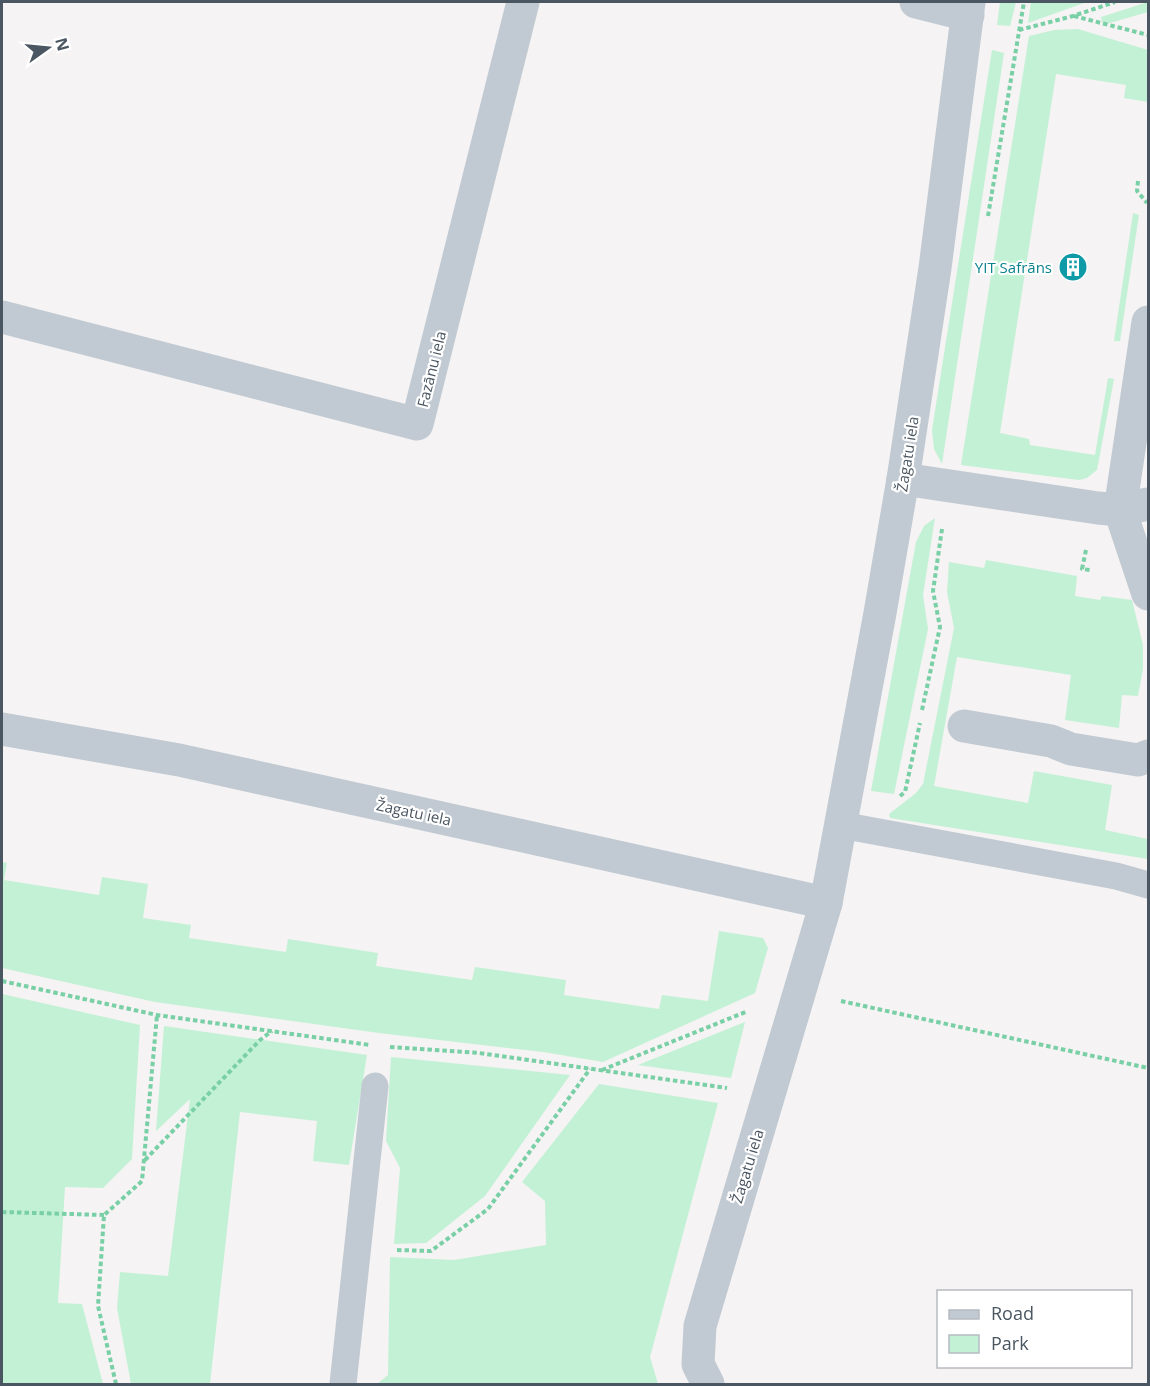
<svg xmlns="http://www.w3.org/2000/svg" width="1150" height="1386" viewBox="0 0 1150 1386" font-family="'Open Sans',sans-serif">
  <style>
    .green { fill: #c3f1d5 }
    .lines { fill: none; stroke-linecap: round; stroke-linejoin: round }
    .path { stroke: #7ad0a6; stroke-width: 4; stroke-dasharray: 4.5 3; stroke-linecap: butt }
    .service { stroke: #c1cad2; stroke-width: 27 }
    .minor { stroke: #c1cad2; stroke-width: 33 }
    .labels { text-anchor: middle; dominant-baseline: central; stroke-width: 4.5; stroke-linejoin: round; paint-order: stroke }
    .culture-label { font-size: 15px; fill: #0d838f; stroke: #fff; text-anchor: end }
    .street-label { font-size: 15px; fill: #4a5661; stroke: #fff }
  </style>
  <rect width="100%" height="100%" fill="#f5f3f3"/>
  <g class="green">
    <path d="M1000 2H1016L1010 26 997 25Z"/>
    <path d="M1031 2H1087L1028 23Z"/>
    <path d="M1148 2V12L1103 25 1101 17Z"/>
    <path d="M1078 29 1148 50V102L1124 98 1126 85 1056 74 1000 433 1029 439 1030 445 1095 455 1108 378 1114 379 1097 470 1087 478 1079 480 961 465 1029 36 1054 30Z"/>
    <path d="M992 50 1004 53 942 464 934 449 932 430Z"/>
    <path d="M1133 213 1139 215 1120 341H1114Z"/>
    <path d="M935 518 923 595 928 629 894 794 871 791 916 542 924 526Z"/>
    <path d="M986 560 1077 576 1075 596 1100 600 1102 596 1132 600 1143 645V669L1138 696 1122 695 1119 728 1065 720 1071 675 957 657 934 786 1028 803 1034 771 1112 785 1105 830 1148 839V859L890 818 889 814 916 793 923 784 954 628 947 592 949 562 984 568Z"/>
    <path d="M2 862 7 863 4 880 99 895 102 877 148 884 143 918 191 925 189 938 286 952 288 939 378 953 376 966 472 980 475 967 566 980 564 995 659 1009 662 995 708 1001 719 931 763 938 768 948 755 993 603 1062 543 1052 379 1033 155 1002 2 968Z"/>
    <path d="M2 994 140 1025 132 1159 103 1188 65 1187 58 1303 82 1304 103 1384H2Z"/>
    <path d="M745 1022 731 1078 638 1065Z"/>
    <path d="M164 1026 367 1055 349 1165 313 1161 317 1121 240 1112 210 1384H131L117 1308 120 1272 168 1276 190 1099 156 1131Z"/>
    <path d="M391 1057 570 1075 485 1196 426 1243 394 1244 400 1168 386 1141Z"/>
    <path d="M599 1084 718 1103 650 1357 658 1384H377L388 1375 390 1257 454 1260 546 1245 545 1201 522 1182Z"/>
  </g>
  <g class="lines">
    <g class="path">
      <path d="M1074 16 1148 35"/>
      <path d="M1019 30 1073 16 1115 2"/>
      <path d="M1138 181 1137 191 1147 203"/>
      <path d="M988 216 1024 2"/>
      <path d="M1086 550 1082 569 1090 570"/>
      <path d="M922 710 940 627 933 591 942 529"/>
      <path d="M900 796 905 792 920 723"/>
      <path d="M2 981 157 1015 370 1045"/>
      <path d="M841 1001 1148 1068"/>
      <path d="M390 1047 479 1053 727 1088"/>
      <path d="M602 1070 748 1011"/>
      <path d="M145 1160 260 1040 272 1031"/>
      <path d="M2 1212 104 1215"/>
      <path d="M397 1250 431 1251 488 1209 590 1069"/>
      <path d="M116 1384 98 1306 104 1215 142 1181 157 1015"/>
    </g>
    <g class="service">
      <path d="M841 825 1116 876 1148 885"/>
      <path d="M343 1384 375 1086"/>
    </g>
    <g class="minor">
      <path d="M916 2 968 15"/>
      <path d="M2 317 417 424 523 2"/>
      <path d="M1148 322 1120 510 1148 594"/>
      <path d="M903 479 1098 508 1120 510 1148 504"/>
      <path d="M964 726 1051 741 1071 749 1138 760 1148 756"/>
      <path d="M2 729 179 760 826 903"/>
      <path d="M708 1384 698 1364 700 1326 826 903 880 613 903 479 935 268 969 2"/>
    </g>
  </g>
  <defs>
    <g id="building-disc" transform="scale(1.5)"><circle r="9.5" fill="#0f9aa8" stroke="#fff"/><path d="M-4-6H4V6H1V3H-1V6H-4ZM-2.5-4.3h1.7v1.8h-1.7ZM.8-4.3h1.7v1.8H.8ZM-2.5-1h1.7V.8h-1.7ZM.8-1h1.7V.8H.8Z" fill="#fff"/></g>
  </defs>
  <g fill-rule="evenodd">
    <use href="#building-disc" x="1073" y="267"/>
  </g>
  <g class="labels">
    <g class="culture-label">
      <text x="1052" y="267">YIT Safrāns</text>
    </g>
    <g class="street-label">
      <text transform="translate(431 369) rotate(-76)">Fazānu iela</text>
      <text transform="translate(907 454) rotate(-81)">Žagatu iela</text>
      <text transform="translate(414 812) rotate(12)">Žagatu iela</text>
      <text transform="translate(747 1166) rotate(-73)">Žagatu iela</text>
    </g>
  </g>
  <rect width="1150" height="1386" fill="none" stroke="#4a5661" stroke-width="6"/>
  <rect x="937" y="1290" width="195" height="78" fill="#ffffff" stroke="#b7bbc0" stroke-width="1.5"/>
  <rect x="949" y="1310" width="30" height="9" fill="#c1cad2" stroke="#b7bbc0" stroke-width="1.5"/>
  <text x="991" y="1320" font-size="18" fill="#4a5661">Road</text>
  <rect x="949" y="1335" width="30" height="18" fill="#c3f1d5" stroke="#b7bbc0" stroke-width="1.5"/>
  <text x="991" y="1350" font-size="18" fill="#4a5661">Park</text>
  <g transform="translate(48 48) rotate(75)" stroke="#ffffff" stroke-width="4.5" paint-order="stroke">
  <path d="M0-4.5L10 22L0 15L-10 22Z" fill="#4a5661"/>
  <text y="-9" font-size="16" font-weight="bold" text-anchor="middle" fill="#4a5661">N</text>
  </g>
</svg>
